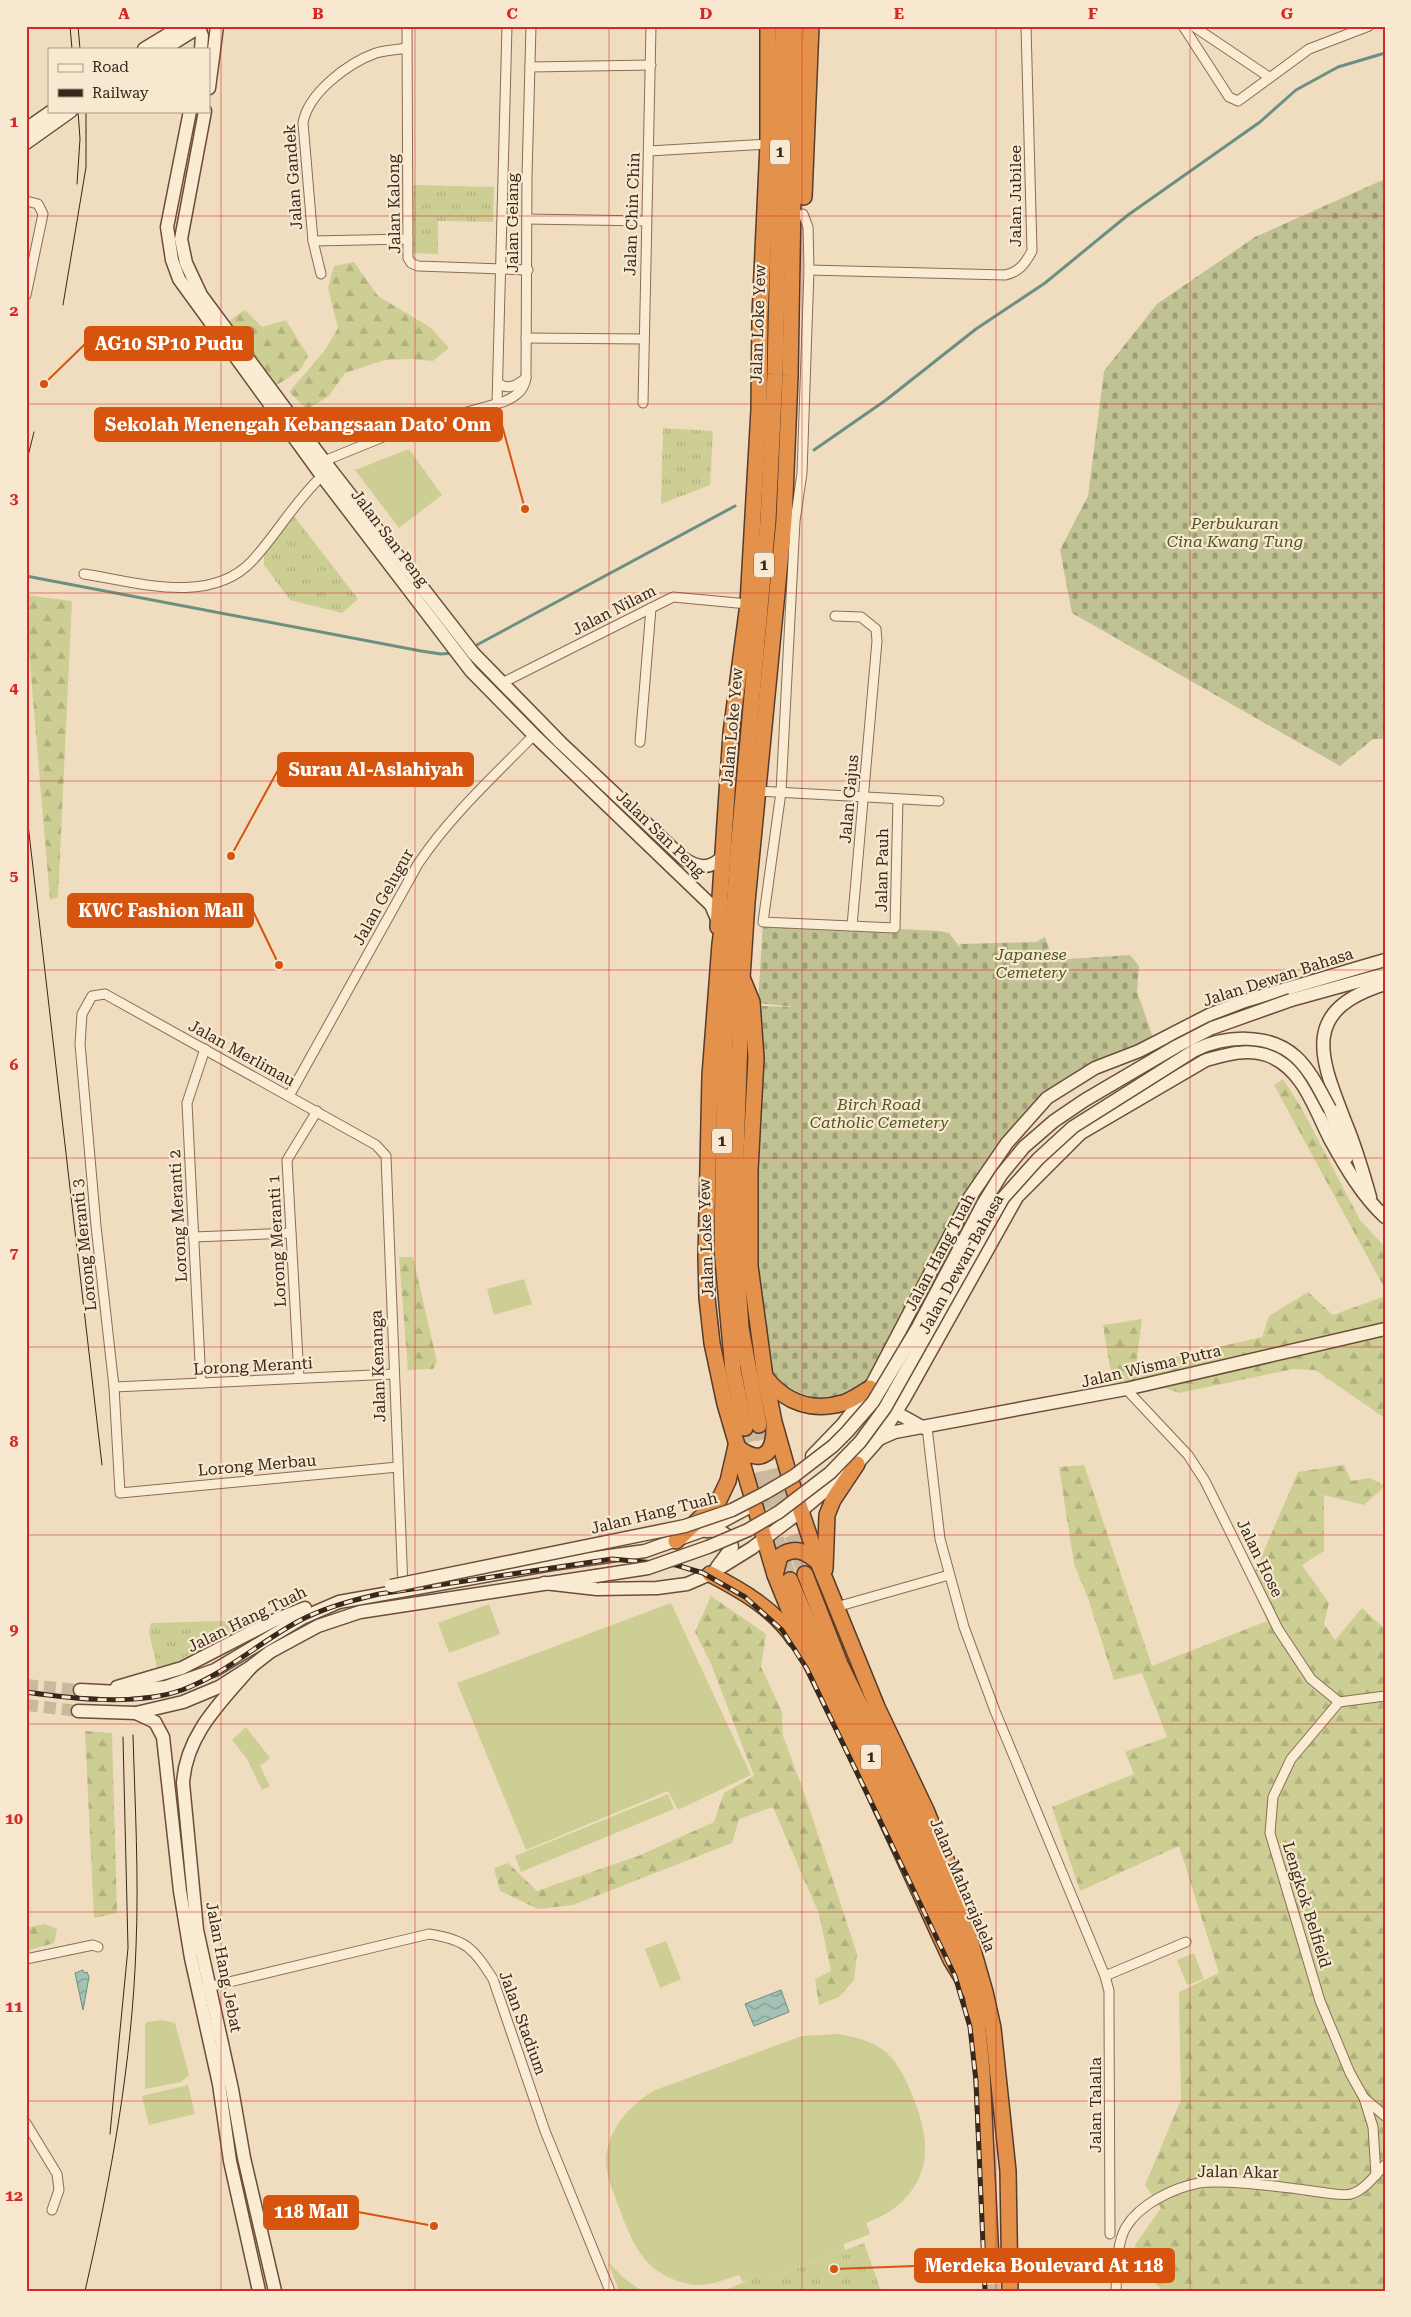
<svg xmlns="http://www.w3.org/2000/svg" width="1411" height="2317" viewBox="0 0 1411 2317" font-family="'Roboto Serif',serif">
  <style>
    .grass { fill: url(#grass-tufts) }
    .forest { fill: url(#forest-firs) }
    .cemetery { fill: url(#cemetery-stones) }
    .garden { fill: #cdce93 }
    .water { fill: url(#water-waves); stroke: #6a9082 }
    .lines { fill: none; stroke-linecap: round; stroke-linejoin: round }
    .stream { stroke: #6a9082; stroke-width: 3 }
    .secondary-tunnel { stroke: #cbb99e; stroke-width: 12; stroke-dasharray: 12 6; stroke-linecap: butt }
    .highway-tunnel { stroke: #cbb99e; stroke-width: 15; stroke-dasharray: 15 8; stroke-linecap: butt }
    .street-casing { stroke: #896d57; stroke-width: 11 }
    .secondary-casing { stroke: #6b4e3a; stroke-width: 15 }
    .highway-casing { stroke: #573b2c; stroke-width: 18 }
    .street { stroke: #faebd3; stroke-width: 9 }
    .secondary { stroke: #faebd3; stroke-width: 12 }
    .highway { stroke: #e4924b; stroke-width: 15 }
    .tram { stroke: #38271c; stroke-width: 1 }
    .rail-casing { stroke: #38271c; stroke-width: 5 }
    .rail { stroke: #f7e8cf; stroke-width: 3; stroke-dasharray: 9; stroke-linecap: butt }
    .secondary-bridge-casing { stroke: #6b4e3a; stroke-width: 15; stroke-linecap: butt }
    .secondary-bridge { stroke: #faebd3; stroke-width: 12 }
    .grid { fill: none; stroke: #d62828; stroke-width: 1; stroke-opacity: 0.55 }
    .labels { text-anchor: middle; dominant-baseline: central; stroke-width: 4.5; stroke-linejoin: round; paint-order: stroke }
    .shield { fill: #f7e8cf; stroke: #716152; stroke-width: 1 }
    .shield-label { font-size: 15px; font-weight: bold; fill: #38271c }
    .street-label { font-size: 16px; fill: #38271c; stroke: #f7e8cf }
    .park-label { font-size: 16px; font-style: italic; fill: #4e5622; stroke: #f7e8cf }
    .leader { fill: none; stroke: #d6540e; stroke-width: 2 }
    .callout-dot { fill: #d6540e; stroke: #f7e8cf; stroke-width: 2 }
    .callout { fill: #d6540e; stroke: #d6540e; stroke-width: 2 }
    .callout-label { font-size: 18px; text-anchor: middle; font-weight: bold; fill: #fff }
    .neatline { fill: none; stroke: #d62828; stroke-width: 2 }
    .grid-label { font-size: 16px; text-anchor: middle; font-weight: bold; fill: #d62828 }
  </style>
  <defs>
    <pattern id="grass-tufts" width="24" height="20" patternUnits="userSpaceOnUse" patternTransform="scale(1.25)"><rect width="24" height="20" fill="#cdce93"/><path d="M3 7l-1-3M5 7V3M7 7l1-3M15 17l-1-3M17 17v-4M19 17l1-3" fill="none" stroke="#b1b17e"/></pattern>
    <pattern id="forest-firs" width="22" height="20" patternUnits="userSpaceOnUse" patternTransform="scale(1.25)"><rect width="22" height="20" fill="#cdce93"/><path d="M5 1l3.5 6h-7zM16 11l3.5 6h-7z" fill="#b1b17e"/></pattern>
    <pattern id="cemetery-stones" width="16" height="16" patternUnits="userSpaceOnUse" patternTransform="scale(1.25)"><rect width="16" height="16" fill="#c1c293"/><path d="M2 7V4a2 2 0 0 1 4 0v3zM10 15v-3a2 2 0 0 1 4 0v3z" fill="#9e9e77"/></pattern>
    <pattern id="water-waves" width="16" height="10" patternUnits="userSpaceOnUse" patternTransform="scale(1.25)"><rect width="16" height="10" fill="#a3c1b5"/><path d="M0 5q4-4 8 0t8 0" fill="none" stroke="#869d92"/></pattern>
  </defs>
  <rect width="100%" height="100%" fill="#f0ddbf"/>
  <g class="grass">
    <path d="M413 185 494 187 493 222 438 221V254L412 253Z"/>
    <path d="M663 428 713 431 710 485 661 504Z"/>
    <path d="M294 516 358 599 342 613 290 600 264 565V554Z"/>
    <path d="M257 1620 172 1664 157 1667 149 1632 151 1623Z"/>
    <path d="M864 2243 881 2291H723L769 2272 771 2278Z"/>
    <path d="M608 2262 625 2279 642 2291H619Z"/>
  </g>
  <g class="forest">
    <path d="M354 262 378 296 431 328 449 348 433 361 410 359 385 360 345 373 329 396 307 409 289 392 325 350 338 328 328 288 334 266Z"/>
    <path d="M245 310 262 327 286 320 308 356 300 370 274 387 226 323Z"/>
    <path d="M26 595 72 601 58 897 50 900 26 616Z"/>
    <path d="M1283 1079 1301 1107 1360 1220 1385 1247V1289L1274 1085Z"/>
    <path d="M399 1257H413L437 1362 433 1369 408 1370Z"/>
    <path d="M1308 1292 1333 1315 1385 1296V1414L1382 1416 1315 1370 1293 1369 1179 1393 1165 1388 1115 1398 1103 1325 1142 1319 1136 1366 1262 1337 1269 1316Z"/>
    <path d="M1084 1465 1152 1666 1267 1621 1250 1583 1298 1472 1344 1465 1351 1481 1370 1478 1385 1486 1364 1505 1324 1495V1551L1302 1565 1329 1603 1324 1624 1335 1640 1362 1608 1385 1629V2291H1164L1137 2268 1135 2245 1161 2208 1145 2185 1181 2100 1179 1992 1219 1973 1179 1846 1080 1891 1052 1807 1134 1774 1125 1752 1167 1737 1142 1673 1114 1680 1088 1598 1074 1564 1059 1467Z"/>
    <path d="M711 1596 766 1634 761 1667 782 1712 783 1736 806 1798 857 1954 854 1980 839 1997 819 2005 815 1979 831 1971 819 1914 773 1807 739 1819 732 1843 573 1905 538 1909 500 1891 494 1868 508 1863 537 1891 638 1856 714 1822 724 1793 754 1776 711 1664 695 1632Z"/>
    <path d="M85 1731 112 1733 117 1913 94 1918Z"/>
    <path d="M44 1924 57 1929 54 1943 26 1951V1928Z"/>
  </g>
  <g class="cemetery">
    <path d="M1385 179V739H1373L1340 766 1072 613 1060 550 1088 496 1104 371 1157 304 1255 237Z"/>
    <path d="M763 922 939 931 949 933 961 949 959 944 1036 942 1045 937 1053 960 1130 955 1139 966 1137 992 1155 1043 1047 1098 1007 1143 864 1387 815 1406 765 1377 755 1285 760 1006 796 1007 758 1003Z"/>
  </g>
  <g class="garden">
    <path d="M409 449 442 495 399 528 355 470Z"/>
    <path d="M524 1279 532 1304 494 1315 487 1289Z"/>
    <path d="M671 1603 751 1775 678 1810 668 1791 526 1850 457 1683Z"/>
    <path d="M489 1604 500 1634 449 1653 438 1623Z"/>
    <path d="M246 1727 270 1758 260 1766 270 1786 262 1790 247 1759 232 1740Z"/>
    <path d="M668 1794 674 1809 521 1872 515 1856Z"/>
    <path d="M666 1941 681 1979 660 1988 645 1949Z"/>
    <path d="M1194 1953 1204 1979 1187 1985 1177 1960Z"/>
    <path d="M162 2020 175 2023 189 2075 181 2082 145 2089V2028L146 2022Z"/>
    <path d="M837 2034C886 2041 898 2058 915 2102 926 2132 932 2162 912 2190 906 2198 899 2206 890 2211 883 2216 874 2219 866 2223L870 2234 844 2244 845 2250 771 2278 769 2273 743 2282 739 2275C726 2279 710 2286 695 2285 646 2278 633 2246 618 2205 613 2191 606 2176 606 2161 607 2130 629 2106 653 2091L802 2036Z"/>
    <path d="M188 2085 195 2114 149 2125 142 2096Z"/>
  </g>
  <g class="water">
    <path d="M83 1970 84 1973 87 1972 89 1977 83 2010 75 1973Z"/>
    <path d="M781 1990 789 2012 754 2026 745 2004Z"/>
  </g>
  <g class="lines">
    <g class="stream">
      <path d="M814 450 886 400 976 329 1045 283 1128 215 1260 122 1296 90 1338 67 1385 53"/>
      <path d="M26 576 421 651 441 654 453 653"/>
      <path d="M473 647 735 506"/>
    </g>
    <g class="secondary-tunnel">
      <path d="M26 1685 80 1690"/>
      <path d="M26 1705 78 1711"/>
    </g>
    <g class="highway-tunnel">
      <path d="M759 1425 780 1501 805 1574"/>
      <path d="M745 1428 766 1507 790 1580"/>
      <path d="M991 2261 993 2291"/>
    </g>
    <g class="street-casing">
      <g id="street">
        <path d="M407 26 408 258 411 263 418 266 528 270"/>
        <path d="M1183 26 1229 97 1238 101 1309 49 1369 26"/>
        <path d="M1193 26 1269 77"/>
        <path d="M530 67 651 65"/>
        <path d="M649 151 768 144"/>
        <path d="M26 201 38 204 43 214 26 295"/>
        <path d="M803 214 808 227 809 270 802 473 795 521 781 792 763 922 895 928 898 799"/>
        <path d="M527 219 646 221"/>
        <path d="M313 241 408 239"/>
        <path d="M809 270 1005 275C1019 272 1025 264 1032 251L1026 26"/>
        <path d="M321 274 313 241 303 123C308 93 348 63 376 53 386 50 397 50 407 48"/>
        <path d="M526 338 644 339"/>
        <path d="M498 383C508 391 517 385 526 378"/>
        <path d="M643 403 651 26"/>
        <path d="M497 404 507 26"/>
        <path d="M324 461 398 431 503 402C515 397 524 391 526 378L527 176 531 26"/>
        <path d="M84 574C136 582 210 606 252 561 277 534 295 501 322 476"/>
        <path d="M835 616 861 617 876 629 877 641 852 926"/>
        <path d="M502 683 673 597 748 604"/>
        <path d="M640 742 651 608"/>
        <path d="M758 791 939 801"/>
        <path d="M289 1096 418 864C451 815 493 777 534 735"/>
        <path d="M194 1237 291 1233"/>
        <path d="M299 1378 287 1160 317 1111"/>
        <path d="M201 1383 187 1103 205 1049"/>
        <path d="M114 1387 394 1374"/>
        <path d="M1126 1389 1188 1455 1205 1481 1278 1629 1311 1679 1339 1702 1385 1696"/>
        <path d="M927 1427 940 1539 964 1627 995 1711 1105 1976 1186 1942"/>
        <path d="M398 1467 120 1493 114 1387 96 1226 80 1044 82 1014 92 996 105 994 376 1145 386 1156 403 1588"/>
        <path d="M836 1607 949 1575"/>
        <path d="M1339 1702 1291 1759 1273 1797 1270 1833 1320 2001 1350 2073 1364 2098 1373 2127 1376 2175"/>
        <path d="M26 1959 93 1945 98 1947"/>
        <path d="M1105 1976 1109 1991V2010L1110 2234"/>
        <path d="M204 1988 429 1934C467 1940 473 1948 493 1979L545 2131 610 2291"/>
        <path d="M1364 2098 1385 2116"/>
        <path d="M26 2123 57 2174 59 2190 52 2210"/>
        <path d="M1116 2291C1117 2272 1116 2244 1126 2227 1140 2204 1173 2188 1199 2183 1224 2179 1273 2186 1298 2189 1309 2190 1343 2197 1351 2194 1365 2190 1375 2175 1385 2165"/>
      </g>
    </g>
    <g class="secondary-casing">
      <g id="secondary">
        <path d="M198 26 202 36 201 49"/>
        <path d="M144 49 182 26"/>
        <path d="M164 49 201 26"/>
        <path d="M209 88 217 26"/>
        <path d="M190 111 167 227 172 260 179 279 322 476 471 671 534 735 711 905 717 919"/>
        <path d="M205 111 181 239 186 263 201 295 324 461 474 654 561 743 683 858C697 868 710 870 722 857"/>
        <path d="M26 129 52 111"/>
        <path d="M26 143 71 111"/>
        <path d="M1291 1000 1385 974"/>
        <path d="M1330 1109 1347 1157"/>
        <path d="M1370 1197C1363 1172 1356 1148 1346 1124 1321 1059 1298 1011 1385 984"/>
        <path d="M895 1412 924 1428"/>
        <path d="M879 1439 895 1432 1126 1389 1385 1329"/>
        <path d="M812 1456 842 1425 870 1388 970 1197 1007 1143 1047 1098 1095 1068 1139 1051 1211 1014 1245 1001 1385 960"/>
        <path d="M706 1531C720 1530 730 1532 732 1547L717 1567"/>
        <path d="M544 1583 597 1589 657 1588 687 1584 710 1574 752 1548 801 1511 857 1464 879 1439 904 1399 1017 1197 1081 1133 1206 1060C1225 1055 1247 1048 1267 1055 1303 1068 1314 1108 1330 1139 1345 1166 1362 1196 1385 1217"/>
        <path d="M252 1666C222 1701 186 1734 183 1783L197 1930 232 2089 244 2158 275 2291"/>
        <path d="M117 1687 182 1668 275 1620 305 1608"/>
        <path d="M80 1690 119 1692 166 1687 215 1670 302 1618 339 1602 552 1564 645 1551 710 1528 755 1504"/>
        <path d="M78 1711 136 1713 183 1702 219 1687 252 1666 270 1652 318 1626 360 1612 596 1576"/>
        <path d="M136 1713 155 1722 163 1737 180 1891 191 1958 219 2084 230 2161 259 2291"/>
      </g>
    </g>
    <g class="highway-casing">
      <g id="highway">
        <path d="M804 197 811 26"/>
        <path d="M724 916 720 944 710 1076 706 1258 707 1298 712 1343 725 1404 775 1575 809 1659 868 1780 951 1960 972 1994"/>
        <path d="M718 927 731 733 748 604 759 410 760 316 768 144V26"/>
        <path d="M743 980 752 1002 756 1058 750 1170V1266L765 1377 774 1422 789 1475 818 1562 877 1707 926 1810 956 1884 957 1909"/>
        <path d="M766 1378C786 1403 812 1412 843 1403 852 1400 862 1393 870 1388"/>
        <path d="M759 1425 741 1328 736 1254V1155L742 978 747 902 784 520 790 376 796 26"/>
        <path d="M745 1428 733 1370 722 1249 725 1042 738 851 768 520 775 374 783 26"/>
        <path d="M736 1446C758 1464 774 1458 774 1428"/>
        <path d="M676 1541 719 1500 728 1481 736 1446"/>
        <path d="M825 1569 827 1515 833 1500 857 1464"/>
        <path d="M710 1574C743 1591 774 1609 795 1640"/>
        <path d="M805 1574 840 1664 921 1830 957 1909 971 1943 985 1992 993 2028 1008 2171 1010 2291"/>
        <path d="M775 1575 780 1556C795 1546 805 1551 818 1562"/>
        <path d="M790 1580 831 1676 922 1863 952 1932 972 1994 978 2030 982 2071 991 2261"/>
      </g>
    </g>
    <use href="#street" class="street"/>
    <use href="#secondary" class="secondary"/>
    <use href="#highway" class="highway"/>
    <g class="tram">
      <path d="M70 26 72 49"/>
      <path d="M78 26 80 49"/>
      <path d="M77 184 80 139 78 111"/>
      <path d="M63 305 86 167V111"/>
      <path d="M26 464 34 432"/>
      <path d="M26 807 102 1465"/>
      <path d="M110 2134 128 1948 123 1737"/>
      <path d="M85 2291C111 2178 132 2063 136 1947 139 1876 135 1805 133 1735"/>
    </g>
    <g class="rail-casing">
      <path id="rail" d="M26 1692C73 1699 137 1706 182 1690 225 1674 257 1644 297 1622 323 1608 350 1601 379 1594L612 1559 676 1565 703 1573 745 1597 782 1630 807 1669 955 1976 970 2027 976 2081 985 2291"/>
    </g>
    <use href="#rail" class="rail"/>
    <g class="secondary-bridge-casing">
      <g id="secondary-bridge">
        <path d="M596 1576 648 1568 708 1547 748 1530 779 1512 830 1473 860 1442 885 1408 1003 1198 1038 1159 1073 1127 1195 1050C1226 1035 1270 1033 1296 1057 1311 1071 1320 1091 1330 1109"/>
        <path d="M391 1586 685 1526 732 1510 765 1493 794 1476 833 1446 847 1432 873 1402 918 1327 983 1204 1001 1175 1024 1147 1054 1121 1085 1100 1177 1046 1212 1028 1291 1000"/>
      </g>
    </g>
    <use href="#secondary-bridge" class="secondary-bridge"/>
  </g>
  <path class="grid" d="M221 26V2291M415 26V2291M609 26V2291M802 26V2291M996 26V2291M1190 26V2291M26 216H1385M26 404H1385M26 593H1385M26 781H1385M26 970H1385M26 1158H1385M26 1347H1385M26 1535H1385M26 1724H1385M26 1912H1385M26 2101H1385"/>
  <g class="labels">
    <g class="shield">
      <rect x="770" y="139.5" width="20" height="25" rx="4"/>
      <rect x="754" y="552.5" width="20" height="25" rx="4"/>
      <rect x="712" y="1128.5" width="20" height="25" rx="4"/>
      <rect x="861" y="1744.5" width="20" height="25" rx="4"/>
    </g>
    <g class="shield-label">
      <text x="780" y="152">1</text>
      <text x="764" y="565">1</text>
      <text x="722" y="1141">1</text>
      <text x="871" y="1757">1</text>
    </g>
    <g class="street-label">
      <text transform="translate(293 177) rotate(-94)">Jalan Gandek</text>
      <text transform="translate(1015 196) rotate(-90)">Jalan Jubilee</text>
      <text transform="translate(394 204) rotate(-91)">Jalan Kalong</text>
      <text transform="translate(632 214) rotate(-88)">Jalan Chin Chin</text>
      <text transform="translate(512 223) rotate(-90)">Jalan Gelang</text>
      <text transform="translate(758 324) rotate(-88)">Jalan Loke Yew</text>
      <text transform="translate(390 538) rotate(53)">Jalan San Peng</text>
      <text transform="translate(614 610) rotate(-27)">Jalan Nilam</text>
      <text transform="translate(732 727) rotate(-85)">Jalan Loke Yew</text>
      <text transform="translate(849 799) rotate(-85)">Jalan Gajus</text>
      <text transform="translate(661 834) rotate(44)">Jalan San Peng</text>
      <text transform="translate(882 870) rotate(-89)">Jalan Pauh</text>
      <text transform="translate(383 897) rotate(-61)">Jalan Gelugur</text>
      <text transform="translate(1278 977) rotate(-18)">Jalan Dewan Bahasa</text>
      <text transform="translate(242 1053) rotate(29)">Jalan Merlimau</text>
      <text transform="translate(178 1216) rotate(-93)">Lorong Meranti 2</text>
      <text transform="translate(706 1238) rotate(-92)">Jalan Loke Yew</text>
      <text transform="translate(277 1241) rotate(-93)">Lorong Meranti 1</text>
      <text transform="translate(84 1245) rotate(-96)">Lorong Meranti 3</text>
      <text transform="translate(940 1252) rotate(-62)">Jalan Hang Tuah</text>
      <text transform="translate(961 1264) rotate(-61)">Jalan Dewan Bahasa</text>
      <text transform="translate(253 1366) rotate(-3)">Lorong Meranti</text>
      <text transform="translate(378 1366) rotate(-92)">Jalan Kenanga</text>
      <text transform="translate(1151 1366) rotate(-13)">Jalan Wisma Putra</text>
      <text transform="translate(257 1465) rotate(-5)">Lorong Merbau</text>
      <text transform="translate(654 1513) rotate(-14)">Jalan Hang Tuah</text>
      <text transform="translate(1260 1558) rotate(64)">Jalan Hose</text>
      <text transform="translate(247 1619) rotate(-26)">Jalan Hang Tuah</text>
      <text transform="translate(963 1885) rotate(67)">Jalan Maharajalela</text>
      <text transform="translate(1307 1905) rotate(73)">Lengkok Belfield</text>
      <text transform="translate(224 1967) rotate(79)">Jalan Hang Jebat</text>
      <text transform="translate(523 2023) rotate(70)">Jalan Stadium</text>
      <text transform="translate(1095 2105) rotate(-90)">Jalan Talalla</text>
      <text transform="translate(1238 2172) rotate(1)">Jalan Akar</text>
    </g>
    <g class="park-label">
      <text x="1235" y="523">Perbukuran<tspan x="1235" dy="18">Cina Kwang Tung</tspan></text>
      <text x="1031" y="954">Japanese<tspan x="1031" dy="18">Cemetery</tspan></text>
      <text x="879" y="1104">Birch Road<tspan x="879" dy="18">Catholic Cemetery</tspan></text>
    </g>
  </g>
  <path class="leader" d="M44 384L85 344M525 509L502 425M231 856L278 770M279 965L253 911M434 2226L358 2212M834 2269L915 2266"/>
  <g class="callout-dot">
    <circle cx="44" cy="384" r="5"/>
    <circle cx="525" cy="509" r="5"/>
    <circle cx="231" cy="856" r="5"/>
    <circle cx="279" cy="965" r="5"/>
    <circle cx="434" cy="2226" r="5"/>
    <circle cx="834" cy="2269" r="5"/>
  </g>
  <g class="callout">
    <rect x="85" y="327" width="168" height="33" rx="5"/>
    <rect x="95" y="408" width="407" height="33" rx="5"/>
    <rect x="278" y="753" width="195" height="33" rx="5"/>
    <rect x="68" y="894" width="185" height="33" rx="5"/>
    <rect x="264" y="2196" width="94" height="33" rx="5"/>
    <rect x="915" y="2249" width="259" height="33" rx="5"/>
  </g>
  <g class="callout-label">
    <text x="169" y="350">AG10 SP10 Pudu</text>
    <text x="298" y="431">Sekolah Menengah Kebangsaan Dato' Onn</text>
    <text x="376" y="776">Surau Al-Aslahiyah</text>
    <text x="161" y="917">KWC Fashion Mall</text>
    <text x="311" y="2218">118 Mall</text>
    <text x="1044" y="2272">Merdeka Boulevard At 118</text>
  </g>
  <rect width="1411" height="2317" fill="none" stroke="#f7e8cf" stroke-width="55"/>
  <rect x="48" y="48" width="162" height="65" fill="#f7e8cf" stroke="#ab9b87"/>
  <rect x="58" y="64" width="25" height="8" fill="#faebd3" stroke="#ab9b87"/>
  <text x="92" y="72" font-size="15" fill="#38271c">Road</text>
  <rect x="58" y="89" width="25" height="8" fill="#38271c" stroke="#ab9b87"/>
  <text x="92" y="98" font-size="15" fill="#38271c">Railway</text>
  <rect x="28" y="28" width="1356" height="2262" class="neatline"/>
  <g class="grid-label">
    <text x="124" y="19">A</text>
    <text x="318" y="19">B</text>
    <text x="512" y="19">C</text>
    <text x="706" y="19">D</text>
    <text x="899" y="19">E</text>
    <text x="1093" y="19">F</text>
    <text x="1287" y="19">G</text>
    <text x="14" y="127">1</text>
    <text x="14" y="316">2</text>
    <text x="14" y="504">3</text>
    <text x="14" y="693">4</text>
    <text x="14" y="881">5</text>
    <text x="14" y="1070">6</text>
    <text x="14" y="1258">7</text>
    <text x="14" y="1447">8</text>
    <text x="14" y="1635">9</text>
    <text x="14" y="1824">10</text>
    <text x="14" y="2012">11</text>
    <text x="14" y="2201">12</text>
  </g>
</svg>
